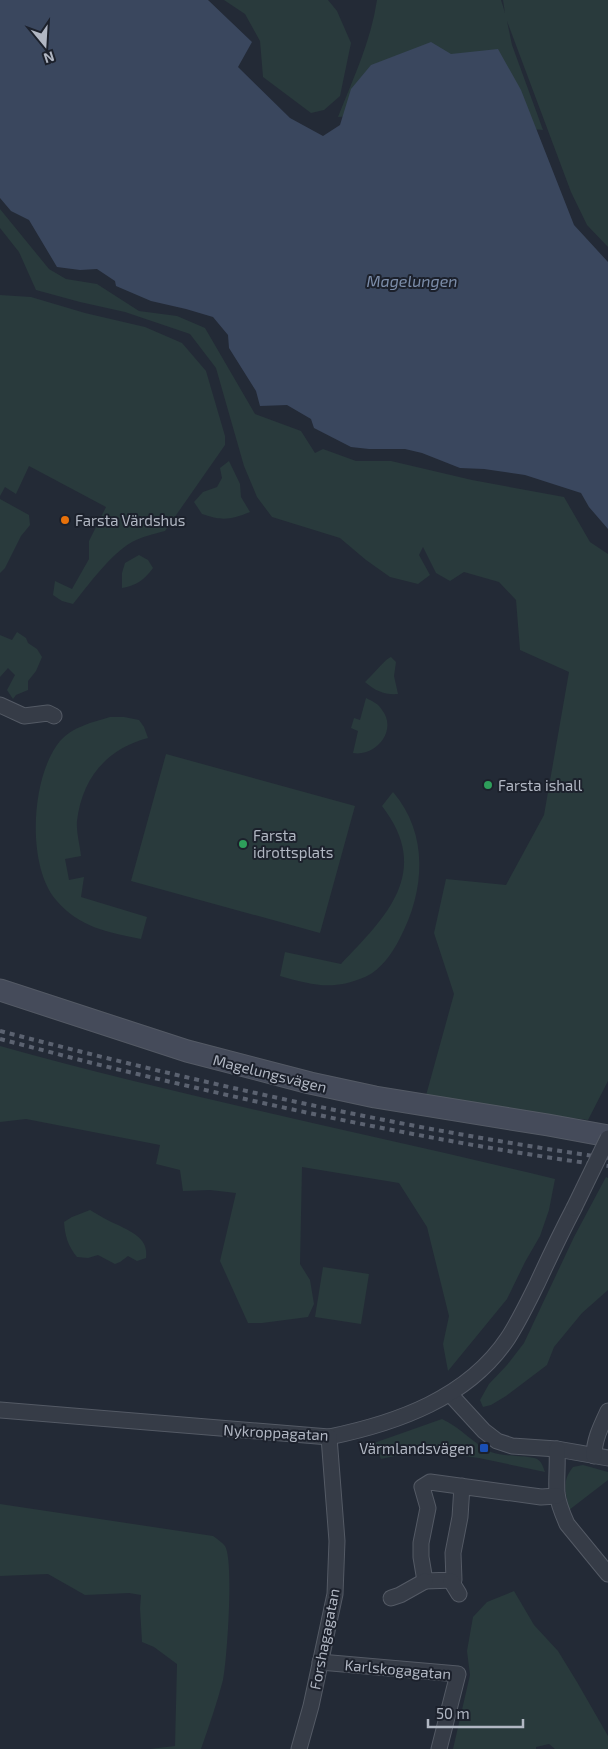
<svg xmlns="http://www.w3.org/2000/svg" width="608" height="1749" viewBox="0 0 608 1749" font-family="'Exo 2',sans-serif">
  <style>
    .green { fill: #293a3c }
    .water { fill: #3a475e }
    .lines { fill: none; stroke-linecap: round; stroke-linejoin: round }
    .minor-casing { stroke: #545a65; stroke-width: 17 }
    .secondary-casing { stroke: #545a65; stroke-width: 23 }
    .minor { stroke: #363c47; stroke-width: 15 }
    .secondary { stroke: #454b5a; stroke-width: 21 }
    .rail { stroke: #5b6270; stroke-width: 4; stroke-dasharray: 5 5; stroke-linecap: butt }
    .minor-bridge-casing { stroke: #545a65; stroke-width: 17; stroke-linecap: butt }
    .minor-bridge { stroke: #363c47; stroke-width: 15 }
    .food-dot { fill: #e8710a; stroke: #1c212c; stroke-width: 2 }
    .leisure-dot { fill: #2e9e5b; stroke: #1c212c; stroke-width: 2 }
    .transit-dot { fill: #1a4fb4; stroke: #1c212c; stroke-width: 2 }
    .labels { text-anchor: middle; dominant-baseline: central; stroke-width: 4; stroke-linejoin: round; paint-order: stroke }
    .poi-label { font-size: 15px; fill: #b1b7c3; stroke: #1c212c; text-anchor: start }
    .street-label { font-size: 15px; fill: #b1b7c3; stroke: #1c212c }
    .water-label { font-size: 16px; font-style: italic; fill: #7c8da9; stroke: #1c212c }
  </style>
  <rect width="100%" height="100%" fill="#232a36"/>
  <g class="green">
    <path d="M224 0H328L337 11 351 43 340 96 324 110 311 113 263 77 260 41 245 14Z"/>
    <path d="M377 0H501L505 13 503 0H608V247L587 225 571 192 507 21 512 45 543 130 383 114 338 117C353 79 371 41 377 0Z"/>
    <path d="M0 209 49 269 66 279 97 284 139 311 177 316 205 328 255 414 301 431 315 453 323 449 356 461H391L472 480 564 497 590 542 608 554V1081L588 1120 425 1099 454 994 434 933 446 879 506 885 544 815 569 672 520 650 516 600 499 582 464 572 450 581 436 573 423 547 419 555 430 575 418 584 390 577 366 560 340 538 272 517 257 497 244 466 216 368 190 334 125 312 80 302 36 290 19 252 0 228Z"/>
    <path d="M0 295 31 297 85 313 145 327 182 343 206 371 225 436V445L165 531C154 534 143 536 132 542 110 555 89 584 73 604L62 601 53 595 55 581 72 589 89 559V541L106 507 29 466 16 494 5 487 0 496Z"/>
    <path d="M229 461 240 484 241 497 250 512C230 520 222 521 202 514L194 502 203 492 217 487 222 478 220 468Z"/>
    <path d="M0 499 29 515 30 525 21 536 5 568 0 573Z"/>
    <path d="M139 555 148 560 153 568C145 579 136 586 122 588V573L125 563Z"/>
    <path d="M17 632 26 638 28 643 37 649 42 657 36 671 28 681V690L16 695 13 699 7 690 15 675 8 668 0 677V635L12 640Z"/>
    <path d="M391 657 396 662 394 676 398 694C385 695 375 691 365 682 371 677 385 659 391 657Z"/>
    <path d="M366 698C372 701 379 704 382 710 398 730 376 757 353 753L358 731 351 728 354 718 360 720Z"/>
    <path d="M110 717H124L139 720 144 727 148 738C106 749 82 779 77 821 76 832 80 845 81 856L65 859 69 880 84 877 81 897 147 917 141 939C108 932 80 928 56 900 26 865 31 776 60 741 72 727 93 722 110 717Z"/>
    <path d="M166 754 355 806 320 933 131 881Z"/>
    <path d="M393 792C429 834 425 891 400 938 393 952 381 970 365 977 332 991 313 985 280 976L285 952 341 964C386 917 433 872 382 806Z"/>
    <path d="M0 1046C183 1097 370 1134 555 1179L549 1210 540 1236 525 1262 507 1299 448 1371 443 1344 449 1316 427 1227 399 1183 302 1167 300 1264 310 1280 314 1304 308 1317 262 1323H248L220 1261 236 1193 210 1190 183 1191 180 1170 156 1164 160 1145 26 1119 0 1122Z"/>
    <path d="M606 1177 608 1178V1290L582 1313 554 1347 547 1365 506 1396 491 1405 483 1407 480 1400 489 1384 507 1365 524 1343 574 1237Z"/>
    <path d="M90 1210C99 1215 108 1221 118 1225 132 1232 149 1239 146 1258L137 1261 128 1256 120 1262 115 1264 98 1255 88 1258 77 1257C68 1246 65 1236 64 1222L72 1217Z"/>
    <path d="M323 1267 369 1274 361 1324 315 1317Z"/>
    <path d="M442 1419C460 1427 475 1445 491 1452 503 1457 528 1455 537 1459 542 1462 543 1467 545 1472L479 1458 434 1452H414L381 1459 374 1443Z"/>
    <path d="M583 1465 608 1472V1480L569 1510C566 1492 561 1482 573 1467Z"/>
    <path d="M0 1504 213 1536C217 1539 222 1542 225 1546 234 1560 227 1661 223 1680 217 1703 209 1726 201 1749H150L175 1746 177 1664 154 1647 142 1642 140 1608 141 1595 129 1593 85 1595 48 1574 0 1576Z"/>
    <path d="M514 1591 534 1625 558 1651 577 1682 608 1736V1749H555L549 1744 536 1747V1749H453L470 1675 467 1651 473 1617 487 1602Z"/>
  </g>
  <path class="water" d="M0 0H208L252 42 238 67 290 118 323 136 340 125 351 89 371 65 431 42 451 54 498 49 521 90 574 225 608 262V529L589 507 581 493 525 475 484 469 460 468 422 453 405 449H369L351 447 314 428 311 419 287 405 260 406 256 391 229 348 228 335 213 317 186 309 151 301 116 286 115 281 97 269 80 270 57 267 29 220 11 211 0 198Z"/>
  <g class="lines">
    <g class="minor-casing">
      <g id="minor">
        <path d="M0 705 24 716 48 713 54 716"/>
        <path d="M450 1394 484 1431 497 1441 512 1446 557 1449 608 1458"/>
        <path d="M0 1410 329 1437C397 1423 468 1398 508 1338 519 1321 528 1302 537 1284 549 1258 561 1233 574 1208"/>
        <path d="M557 1449C558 1464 556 1479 557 1493 558 1503 563 1515 567 1524L608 1574"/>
        <path d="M594 1456C594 1440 601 1426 608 1411"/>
        <path d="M462 1486 460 1517 453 1553 454 1580 425 1581 421 1557V1543L428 1508 422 1487 430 1482 541 1497 557 1496"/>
        <path d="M451 1581 459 1594"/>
        <path d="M391 1598 400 1595 425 1581"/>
        <path d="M320 1662 458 1674 439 1749"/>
        <path d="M299 1749 311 1706 335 1594 337 1541 329 1437"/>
      </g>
    </g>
    <g class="secondary-casing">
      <path id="secondary" d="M0 990 187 1051 310 1083 375 1097 548 1125 608 1136"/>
    </g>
    <use href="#minor" class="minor"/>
    <use href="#secondary" class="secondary"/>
    <g class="rail">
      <path d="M0 1031C200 1083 403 1129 608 1158"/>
      <path d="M0 1039C43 1050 86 1062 129 1072 287 1110 446 1144 608 1166"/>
    </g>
    <g class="minor-bridge-casing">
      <path id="minor-bridge" d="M574 1208 608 1138"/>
    </g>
    <use href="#minor-bridge" class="minor-bridge"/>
  </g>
  <circle class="food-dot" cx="65" cy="520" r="5"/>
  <g class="leisure-dot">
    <circle cx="488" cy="785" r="5"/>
    <circle cx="243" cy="844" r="5"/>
  </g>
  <rect class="transit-dot" x="479" y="1443" width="10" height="10" rx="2.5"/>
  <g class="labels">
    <g class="poi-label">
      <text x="75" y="520">Farsta Värdshus</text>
      <text x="498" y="785">Farsta ishall</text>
      <text x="253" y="835">Farsta<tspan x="253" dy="17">idrottsplats</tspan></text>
      <text x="474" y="1448" text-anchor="end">Värmlandsvägen</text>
    </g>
    <g class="street-label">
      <text transform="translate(270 1073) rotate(14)">Magelungsvägen</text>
      <text transform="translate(276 1432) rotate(3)">Nykroppagatan</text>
      <text transform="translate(324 1639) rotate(-79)">Forshagagatan</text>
      <text transform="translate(398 1669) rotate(5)">Karlskogagatan</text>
    </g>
    <g class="water-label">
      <text x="412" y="280">Magelungen</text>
    </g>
  </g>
  <g transform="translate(45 45) rotate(162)" stroke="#1c212c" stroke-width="4" paint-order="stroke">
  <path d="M0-4L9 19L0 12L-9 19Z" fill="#b1b7c3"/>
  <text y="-8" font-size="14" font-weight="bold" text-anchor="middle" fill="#b1b7c3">N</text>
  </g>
  <path d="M428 1719v8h95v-8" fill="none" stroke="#b1b7c3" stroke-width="2.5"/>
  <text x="436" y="1719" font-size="15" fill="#b1b7c3" stroke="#1c212c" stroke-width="4" paint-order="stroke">50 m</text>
</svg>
